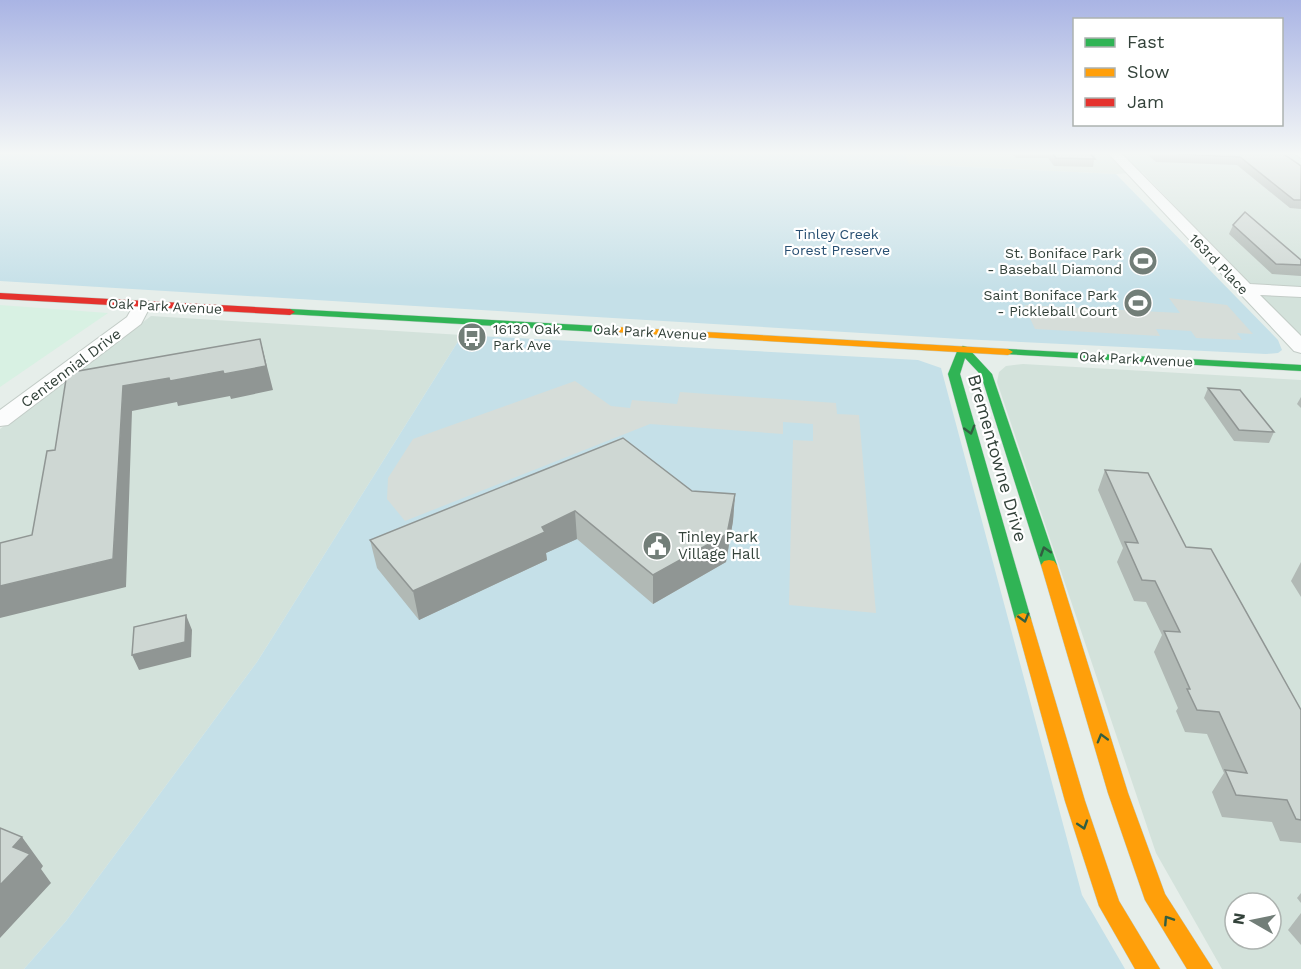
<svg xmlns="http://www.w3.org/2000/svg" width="1301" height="969" viewBox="0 0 1301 969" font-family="'Work Sans',sans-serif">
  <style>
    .residential { fill: #d3e2db; fill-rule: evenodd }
    .commercial { fill: #d8f1e3 }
    .green { fill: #c5e0e8 }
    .parking { fill: #d6ddd9 }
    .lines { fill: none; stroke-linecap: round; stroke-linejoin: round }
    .street-casing { stroke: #c3ccc7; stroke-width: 2 }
    .fast-casing { stroke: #bdcdc6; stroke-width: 1 }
    .slow-casing { stroke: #bdcdc6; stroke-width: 1 }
    .jam-casing { stroke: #bdcdc6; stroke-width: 1 }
    .street { fill: #fbfcfc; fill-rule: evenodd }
    .fast { fill: #30b455; fill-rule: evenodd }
    .slow { fill: #ff9f0a; fill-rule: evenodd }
    .jam { fill: #e5322d; fill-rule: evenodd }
    .wall { fill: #b1b9b5 }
    .shaded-wall { fill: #909694 }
    .building { fill: #ced7d3; stroke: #909694; stroke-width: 1.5 }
    .oneway { stroke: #325e41 }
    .labels { text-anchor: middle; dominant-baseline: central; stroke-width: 4.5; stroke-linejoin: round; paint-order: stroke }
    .far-park-label { font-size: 14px; fill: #284f72; stroke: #fff }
    .far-poi-label { font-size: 14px; fill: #33423a; stroke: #fff; text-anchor: end }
    .far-street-label { font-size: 14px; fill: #33423a; stroke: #fff }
    .street-label { font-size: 15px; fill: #33423a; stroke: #fff }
    .poi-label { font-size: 15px; fill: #33423a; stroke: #fff; text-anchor: start }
    .near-street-label { font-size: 18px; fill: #33423a; stroke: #fff }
  </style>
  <rect width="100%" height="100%" fill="#e6eeea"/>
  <g class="residential">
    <path d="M905 153H1301V338L1142 172 1116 174 908 164Z"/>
    <path d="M151 316 462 335 257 662 66 921 24 969H0V429Z"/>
    <path d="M1023 364 1301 380V969H1222L1156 853 997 382 999 372 1006 366ZM1235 903H1271V939H1235Z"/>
  </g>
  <path class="commercial" d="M0 305 108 313 0 387Z"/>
  <g class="green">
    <path d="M0 153H905L909 164 1116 174 1278 340 1282 350 1278 353 1266 354 961 339 0 281Z"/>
    <path d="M462 335 918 360 941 368 1082 895 1125 969H24L66 921 257 662Z"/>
  </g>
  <g class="parking">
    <path d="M1169 298 1227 305 1253 334 1237 333 1242 340 1196 338 1191 331 1156 329 1160 336 1035 329 1024 305 1180 313Z"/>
    <path d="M575 381 611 406 630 408 632 400 677 404 680 392 836 403 837 414 859 415 876 613 789 605 793 440 813 441V424L783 422V434L650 424 405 521 387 499 388 478 413 439Z"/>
  </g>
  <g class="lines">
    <g class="street-casing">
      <g id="street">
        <path d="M1108 153H1121L1250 284 1301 287V297L1260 295 1301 336V353L1294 351Z"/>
        <path d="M1294 153H1301V158Z"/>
        <path d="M142 300 148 301 151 305 141 324 8 425 0 426V410L127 317 136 301Z"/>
      </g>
    </g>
    <g class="fast-casing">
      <g id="fast">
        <path d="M290 309 617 327 622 330 617 333 286 314 285 312Z"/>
        <path d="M963 346 967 347 992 374 1057 565 1054 569H1044L1041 565 981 375 965 358 960 374 1031 619 1029 623H1017L1015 619 948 374 958 349Z"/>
        <path d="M1008 349 1301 365V371L1004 354 1003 352Z"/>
      </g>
    </g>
    <g class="slow-casing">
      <g id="slow">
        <path d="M617 327 1008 349 1013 352 1008 355 613 332 612 330Z"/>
        <path d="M1049 560 1054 561 1057 565 1128 793 1165 894 1213 969H1187L1145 900 1108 793 1041 565 1044 561Z"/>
        <path d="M1023 613 1029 615 1031 619 1085 801 1119 901 1160 969H1135L1099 906 1065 801 1015 619 1017 615Z"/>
      </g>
    </g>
    <g class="jam-casing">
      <path id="jam" d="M0 293 290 309 295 312 290 315 0 299Z"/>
    </g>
    <use href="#street" class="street"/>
    <use href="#fast" class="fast"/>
    <use href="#slow" class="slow"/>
    <use href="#jam" class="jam"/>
  </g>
  <g class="wall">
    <path d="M1013 153H1095L1093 167 1054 166 1048 158H1016Z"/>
    <path d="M1146 153H1282L1301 166V209L1290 208 1237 165 1156 162Z"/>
    <path d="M1233 225 1301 260V276L1272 274 1229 234Z"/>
    <path d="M1208 388 1274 432 1269 443 1234 441 1204 398Z"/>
    <path d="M1301 397V408L1297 404Z"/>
    <path d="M1105 470 1186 547 1301 710V843L1280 841 1272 822 1222 817 1212 792 1224 773 1207 734 1185 732 1176 711 1178 708 1154 652 1162 635 1146 602 1134 601 1117 562 1123 548 1098 490Z"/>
    <path d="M692 491 735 494 733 521 726 562 653 604 577 539 546 553 547 560 419 620 377 568 370 540Z"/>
    <path d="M1301 562V597L1291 581Z"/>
    <path d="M1301 893V903L1297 898Z"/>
    <path d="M1301 913V945L1288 930Z"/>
  </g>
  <g class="shaded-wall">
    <path d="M260 339 273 390 231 399 230 396 178 406 177 402 132 411 126 587 0 618V586L113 559 123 386Z"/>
    <path d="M735 494 733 521 726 562 653 604V575Z"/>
    <path d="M575 511 577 539 546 553 547 560 419 620 413 591 542 527Z"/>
    <path d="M186 615 192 630 191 657 139 670 132 655Z"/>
    <path d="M22 837 43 866 41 869 51 883 0 938V885L13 847Z"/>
  </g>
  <g class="building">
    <path d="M1052 153H1090L1095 159 1056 158Z"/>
    <path d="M1158 153H1282L1301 166V200H1294L1240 157Z"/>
    <path d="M1245 212 1301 260V265L1276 264 1233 225Z"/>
    <path d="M260 339 266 366 224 374 223 371 170 381 169 378 123 386 113 559 0 586V543L32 535 47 451 55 450 67 373Z"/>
    <path d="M1208 388 1240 390 1274 432 1239 430Z"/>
    <path d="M623 438 692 491 735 494 727 534 653 575 575 511 542 527 545 532 413 591 370 540Z"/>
    <path d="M1105 470 1148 473 1186 547 1211 549 1301 710V820L1296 819 1287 800 1236 795 1225 770 1247 773 1219 712 1197 710 1187 689H1190L1164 631 1180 632 1155 581 1142 580 1125 542 1138 543Z"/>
    <path d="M186 615 185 642 132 655 134 627Z"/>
    <path d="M0 828 22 837 13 847 30 854 0 885Z"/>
  </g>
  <defs><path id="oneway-chevron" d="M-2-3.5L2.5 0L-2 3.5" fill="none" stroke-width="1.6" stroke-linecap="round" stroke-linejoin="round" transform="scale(1.5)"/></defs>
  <g class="oneway">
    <use href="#oneway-chevron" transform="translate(970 430) rotate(74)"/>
    <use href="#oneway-chevron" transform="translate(1045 551) rotate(-108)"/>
    <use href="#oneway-chevron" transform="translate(1024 618) rotate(74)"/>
    <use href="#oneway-chevron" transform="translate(1102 738) rotate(-106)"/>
    <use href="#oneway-chevron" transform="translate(1083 825) rotate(72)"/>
    <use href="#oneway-chevron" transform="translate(1168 920) rotate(-123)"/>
  </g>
  <linearGradient id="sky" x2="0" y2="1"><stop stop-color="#a9b4e4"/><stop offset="0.53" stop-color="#f4f7f6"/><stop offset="1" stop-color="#f4f7f6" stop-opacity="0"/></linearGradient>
  <rect width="1301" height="289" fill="url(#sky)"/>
  <defs>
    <g id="stadium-disc" transform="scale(1.5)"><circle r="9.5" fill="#727e78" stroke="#fff"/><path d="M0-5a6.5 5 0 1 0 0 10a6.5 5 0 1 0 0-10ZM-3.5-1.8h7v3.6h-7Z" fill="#fff"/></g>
    <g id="bus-disc" transform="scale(1.5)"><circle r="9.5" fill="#727e78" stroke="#fff"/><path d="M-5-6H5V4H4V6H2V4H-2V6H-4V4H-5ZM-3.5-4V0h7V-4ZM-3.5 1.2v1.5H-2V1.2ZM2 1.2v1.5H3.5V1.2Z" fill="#fff"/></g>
    <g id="civic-disc" transform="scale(1.5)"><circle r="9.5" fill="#727e78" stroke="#fff"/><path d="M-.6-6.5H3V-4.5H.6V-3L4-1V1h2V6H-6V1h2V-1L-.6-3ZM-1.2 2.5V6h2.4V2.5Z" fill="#fff"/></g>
  </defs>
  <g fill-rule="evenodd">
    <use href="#stadium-disc" x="1143" y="261"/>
    <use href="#stadium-disc" x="1138" y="303"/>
    <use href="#bus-disc" x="472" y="337"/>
    <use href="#civic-disc" x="657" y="546"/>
  </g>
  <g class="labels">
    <g class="far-park-label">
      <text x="837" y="234">Tinley Creek<tspan x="837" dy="16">Forest Preserve</tspan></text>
    </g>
    <g class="far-poi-label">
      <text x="1122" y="253">St. Boniface Park<tspan x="1122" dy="16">- Baseball Diamond</tspan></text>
      <text x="1117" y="295">Saint Boniface Park<tspan x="1117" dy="16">- Pickleball Court</tspan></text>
      <text x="493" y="329" text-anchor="start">16130 Oak<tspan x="493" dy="16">Park Ave</tspan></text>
    </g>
    <g class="far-street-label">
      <text transform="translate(1219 264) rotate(46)">163rd Place</text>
      <text transform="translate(165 306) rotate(3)">Oak Park Avenue</text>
      <text transform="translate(650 332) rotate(3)">Oak Park Avenue</text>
      <text transform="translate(1136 359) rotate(3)">Oak Park Avenue</text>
    </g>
    <g class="street-label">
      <text transform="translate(71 368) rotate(-37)">Centennial Drive</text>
    </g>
    <g class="poi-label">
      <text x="678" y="537">Tinley Park<tspan x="678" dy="17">Village Hall</tspan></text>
    </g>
    <g class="near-street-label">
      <text transform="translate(998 458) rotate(74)">Brementowne Drive</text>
    </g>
  </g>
  <rect x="1073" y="18" width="210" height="108" fill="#ffffff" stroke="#adb3b0" stroke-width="1.5"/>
  <rect x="1085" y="38" width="30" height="9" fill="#30b455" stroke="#adb3b0" stroke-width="1.5"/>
  <text x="1127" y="48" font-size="18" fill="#33423a">Fast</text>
  <rect x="1085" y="68" width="30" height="9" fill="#ff9f0a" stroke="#adb3b0" stroke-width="1.5"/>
  <text x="1127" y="78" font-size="18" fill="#33423a">Slow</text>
  <rect x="1085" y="98" width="30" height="9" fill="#e5322d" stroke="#adb3b0" stroke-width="1.5"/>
  <text x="1127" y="108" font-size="18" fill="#33423a">Jam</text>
  <g transform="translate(1253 921) rotate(279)"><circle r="28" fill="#ffffff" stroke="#adb3b0" stroke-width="1.5"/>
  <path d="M0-4.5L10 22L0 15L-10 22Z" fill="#727e78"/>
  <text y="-9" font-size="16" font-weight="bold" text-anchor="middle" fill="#33423a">N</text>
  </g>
</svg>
